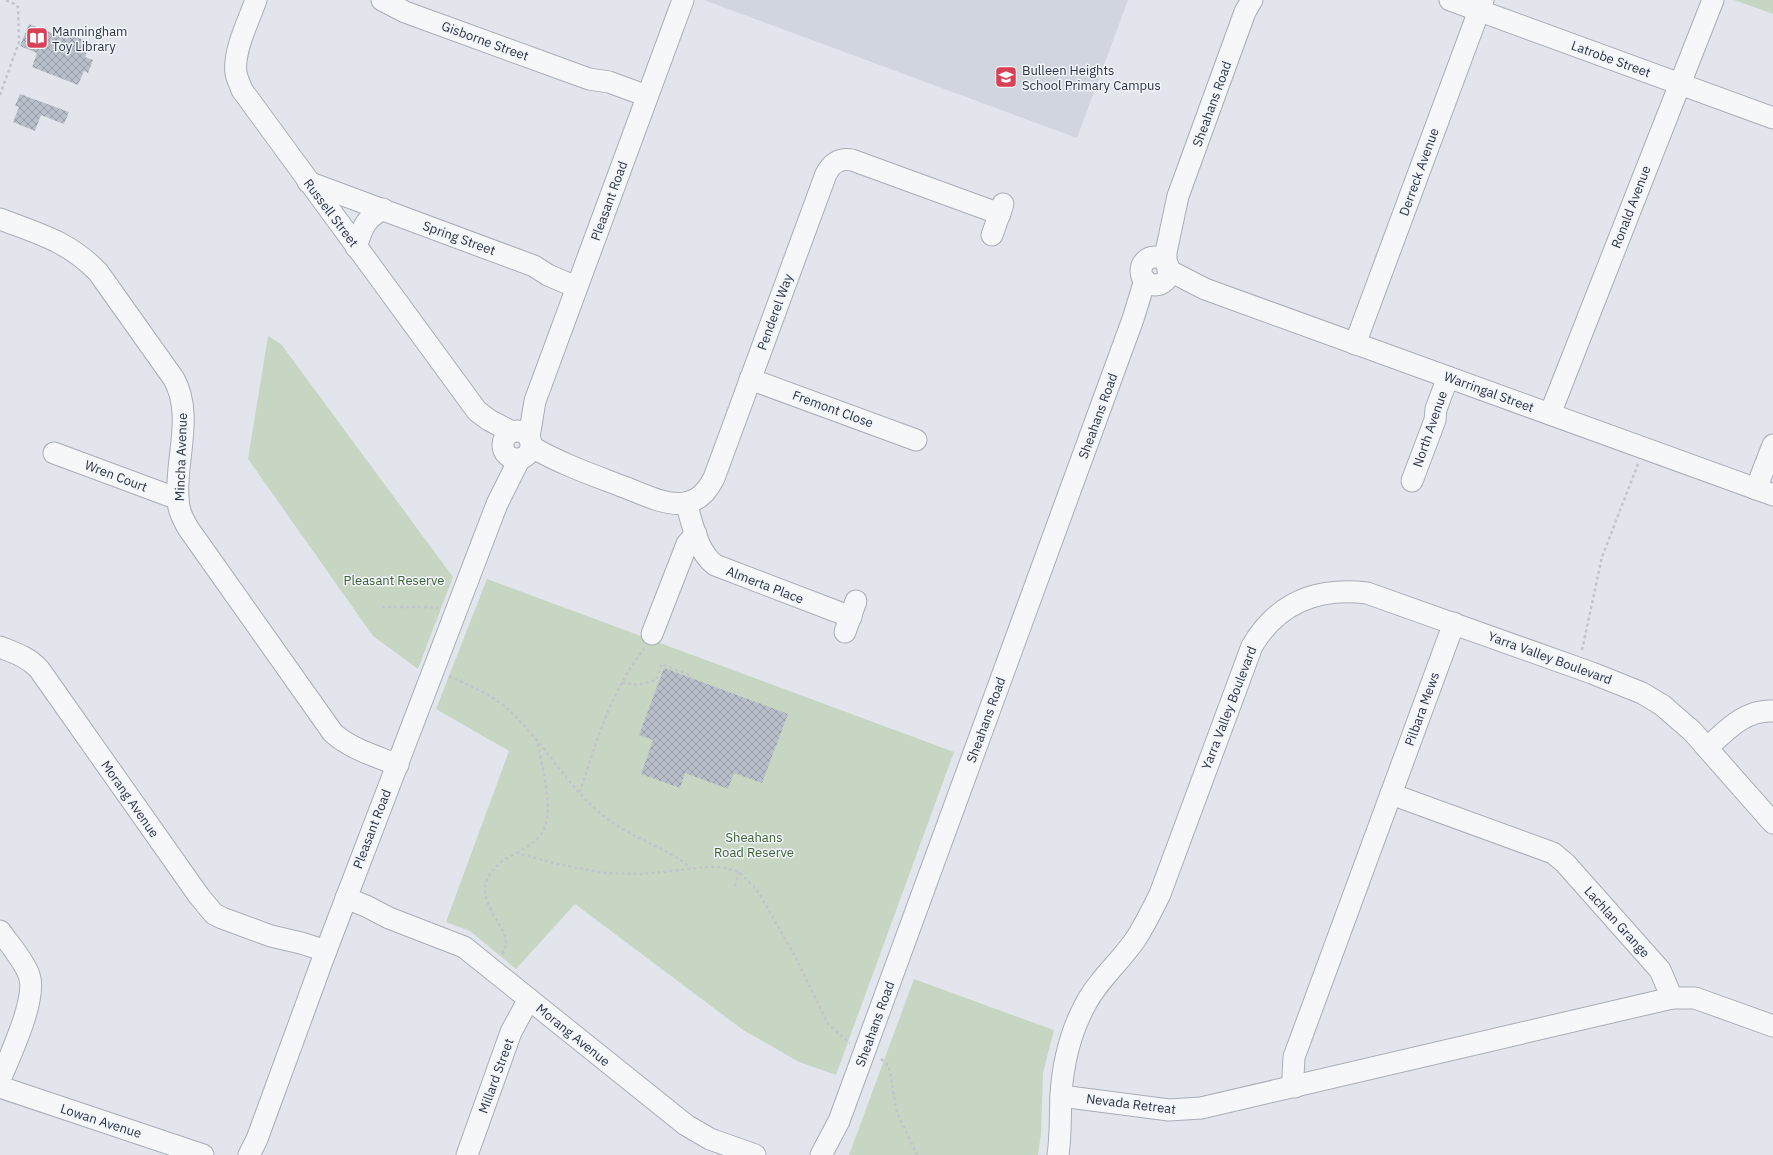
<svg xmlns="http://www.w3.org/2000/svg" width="1773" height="1155" viewBox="0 0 1773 1155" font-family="'IBM Plex Sans',sans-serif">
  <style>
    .built { fill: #d0d5de }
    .park { fill: #c7d6c3 }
    .building { fill: url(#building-cross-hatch) }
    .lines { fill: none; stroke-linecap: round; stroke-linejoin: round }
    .minor-casing { stroke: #a7adb7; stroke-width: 23 }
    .path { stroke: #c1c4ca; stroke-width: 2.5; stroke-dasharray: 3 3; stroke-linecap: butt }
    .minor { stroke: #f6f7f9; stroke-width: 21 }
    .labels { text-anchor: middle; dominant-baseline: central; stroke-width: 3; stroke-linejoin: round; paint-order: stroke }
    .poi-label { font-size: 13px; fill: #293345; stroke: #f2f5f9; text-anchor: start }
    .street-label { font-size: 13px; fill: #293345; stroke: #f2f5f9 }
    .park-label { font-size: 13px; fill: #3d6235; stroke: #f2f5f9 }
  </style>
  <defs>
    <pattern id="building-cross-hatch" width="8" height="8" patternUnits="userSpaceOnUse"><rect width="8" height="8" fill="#b9bfca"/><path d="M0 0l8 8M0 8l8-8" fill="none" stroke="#969ca6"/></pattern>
  </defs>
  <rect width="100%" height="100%" fill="#e2e6ec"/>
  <path class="built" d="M704 0H1128L1077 138Z"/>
  <g class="park">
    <path d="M1734 0H1773V14Z"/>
    <path d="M268 336 281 344 453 577 418 669 373 636 248 459Z"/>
    <path d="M487 579 954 752 836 1075 799 1062 743 1030 575 904 516 969 470 931 446 922 509 751 436 709Z"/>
    <path d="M914 979 1054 1030 1043 1073 1041 1134 1038 1155H849Z"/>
  </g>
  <g class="building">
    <path d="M29 24 67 39 69 34 91 43 85 57 93 60 88 73 84 71 78 85 32 67 37 53 20 46Z"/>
    <path d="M20 94 69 112 64 124 41 115 35 131 13 122 19 107 15 106Z"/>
    <path d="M664 668 788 714 762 783 734 773 728 789 685 773 680 788 641 774 653 740 639 735Z"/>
  </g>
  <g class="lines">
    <g class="minor-casing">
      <g id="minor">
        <path d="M256 0C249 20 233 51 236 73 237 79 240 84 242 90L477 411 489 420 512 432"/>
        <path d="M382 0 405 12 589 79 609 82 647 96"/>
        <path d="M1450 0 1773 118"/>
        <path d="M308 182 534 266 548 275 576 287"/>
        <path d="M0 219C39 234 68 241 98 272L174 379C194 416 175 459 178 499 178 510 183 519 188 528L333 733C351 749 375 756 398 765"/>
        <path d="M992 235 1003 204"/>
        <path d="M356 247C363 227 364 220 383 209"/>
        <circle cx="1155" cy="271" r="14"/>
        <path d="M1166 263V252L1178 196 1245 12 1252 0"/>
        <path d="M1168 270 1205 289 1773 495"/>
        <path d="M1355 344 1483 0"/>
        <path d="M750 379 916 440"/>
        <path d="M1550 414 1713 0"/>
        <circle cx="517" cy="445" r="14"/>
        <path d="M529 437 535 401 683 0"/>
        <path d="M532 447C561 464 593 475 624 487 643 494 665 506 685 503 699 501 708 490 714 478L826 174C832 163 839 158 852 160L1000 214"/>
        <path d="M54 453 178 499"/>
        <path d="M1412 481 1435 420 1436 409 1448 377"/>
        <path d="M1756 489 1773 445"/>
        <path d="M686 503C693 525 697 551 715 565L851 617"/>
        <path d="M845 632 856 601"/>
        <path d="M652 634 687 544 696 534"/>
        <path d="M0 647C15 653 28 657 39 669L199 896 214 914 222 918 271 936 301 943 326 951"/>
        <path d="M1707 748C1726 731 1745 709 1773 711"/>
        <path d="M1391 794 1553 853 1565 863 1660 970 1672 998H1695L1773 1026"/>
        <path d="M346 898 366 906 389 918 464 947 686 1125 710 1139 755 1155"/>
        <path d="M0 931C10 945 23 959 29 975 38 998 9 1057 0 1080"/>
        <path d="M0 1087 203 1155"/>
        <path d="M1295 1087 1293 1076 1294 1057 1454 623"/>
        <path d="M1061 1096 1169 1110 1201 1108 1672 998"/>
        <path d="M249 1155 257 1139 324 956 497 504 519 460"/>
        <path d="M467 1155 511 1032 529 999"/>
        <path d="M821 1155 839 1121 1133 319 1145 280"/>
        <path d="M1058 1155C1061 1135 1060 1115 1061 1094 1063 1064 1070 1034 1084 1007 1097 981 1119 963 1135 940 1145 925 1152 910 1160 894L1252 646C1278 602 1318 587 1367 593L1592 673 1642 693 1662 705 1692 731 1773 823"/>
      </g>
    </g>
    <g class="path">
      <path d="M0 95 19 42 18 7 15 4 5 0"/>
      <path d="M382 607H427L438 608"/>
      <path d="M1582 650 1602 557 1638 464"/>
      <path d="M449 676C470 686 493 695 510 711 543 742 566 784 600 813 627 837 663 845 691 868"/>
      <path d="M622 683 639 685 656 680 662 664 690 675 689 677"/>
      <path d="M580 792C595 744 612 689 644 649"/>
      <path d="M517 853C525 848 534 843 540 836 557 816 541 764 537 740"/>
      <path d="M735 886 739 872"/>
      <path d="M502 954C522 928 458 901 499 864 504 859 511 856 517 853L553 863 604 873 643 874 707 867H721L739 872 757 890 795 956 828 1024 850 1043"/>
      <path d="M881 1059 886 1063 889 1067 897 1113 917 1155"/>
    </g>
    <use href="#minor" class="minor"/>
  </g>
  <defs>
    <g id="library-square" transform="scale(1.15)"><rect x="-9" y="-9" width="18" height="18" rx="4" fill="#d84055" stroke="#f2f5f9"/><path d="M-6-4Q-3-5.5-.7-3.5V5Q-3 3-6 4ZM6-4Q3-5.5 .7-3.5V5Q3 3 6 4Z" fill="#fff"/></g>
    <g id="school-square" transform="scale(1.15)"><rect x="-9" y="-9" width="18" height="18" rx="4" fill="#d84055" stroke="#f2f5f9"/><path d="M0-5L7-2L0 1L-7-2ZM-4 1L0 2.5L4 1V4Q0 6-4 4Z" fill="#fff"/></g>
  </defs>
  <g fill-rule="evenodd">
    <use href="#library-square" x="37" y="38"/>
    <use href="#school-square" x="1006" y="77"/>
  </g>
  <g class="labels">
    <g class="poi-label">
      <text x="52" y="31">Manningham<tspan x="52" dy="15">Toy Library</tspan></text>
      <text x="1022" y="70">Bulleen Heights<tspan x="1022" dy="15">School Primary Campus</tspan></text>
    </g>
    <g class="street-label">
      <text transform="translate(485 41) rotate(20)">Gisborne Street</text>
      <text transform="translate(1611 59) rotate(20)">Latrobe Street</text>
      <text transform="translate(1212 104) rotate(-70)">Sheahans Road</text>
      <text transform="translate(1419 172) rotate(-70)">Derreck Avenue</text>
      <text transform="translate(609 201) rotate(-70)">Pleasant Road</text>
      <text transform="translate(1631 207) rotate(-69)">Ronald Avenue</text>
      <text transform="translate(331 213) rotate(53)">Russell Street</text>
      <text transform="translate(459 238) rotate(20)">Spring Street</text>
      <text transform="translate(775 312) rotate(-70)">Penderel Way</text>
      <text transform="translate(1489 392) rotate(20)">Warringal Street</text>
      <text transform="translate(833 409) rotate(20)">Fremont Close</text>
      <text transform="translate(1098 416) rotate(-70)">Sheahans Road</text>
      <text transform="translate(1430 429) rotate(-71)">North Avenue</text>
      <text transform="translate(181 457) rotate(-88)">Mincha Avenue</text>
      <text transform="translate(116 476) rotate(21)">Wren Court</text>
      <text transform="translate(765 585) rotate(21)">Almerta Place</text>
      <text transform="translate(1550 658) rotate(20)">Yarra Valley Boulevard</text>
      <text transform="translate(1229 708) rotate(-69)">Yarra Valley Boulevard</text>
      <text transform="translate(1422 709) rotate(-70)">Pilbara Mews</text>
      <text transform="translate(986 720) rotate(-70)">Sheahans Road</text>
      <text transform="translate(130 799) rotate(55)">Morang Avenue</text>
      <text transform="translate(372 829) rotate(-69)">Pleasant Road</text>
      <text transform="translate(1617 922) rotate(48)">Lachlan Grange</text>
      <text transform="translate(875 1024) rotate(-70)">Sheahans Road</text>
      <text transform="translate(573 1035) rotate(39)">Morang Avenue</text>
      <text transform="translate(496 1076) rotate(-70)">Millard Street</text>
      <text transform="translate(1131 1104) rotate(7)">Nevada Retreat</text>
      <text transform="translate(101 1121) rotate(18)">Lowan Avenue</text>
    </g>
    <g class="park-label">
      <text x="394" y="580">Pleasant Reserve</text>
      <text x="754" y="837">Sheahans<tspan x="754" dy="15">Road Reserve</tspan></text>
    </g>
  </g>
</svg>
